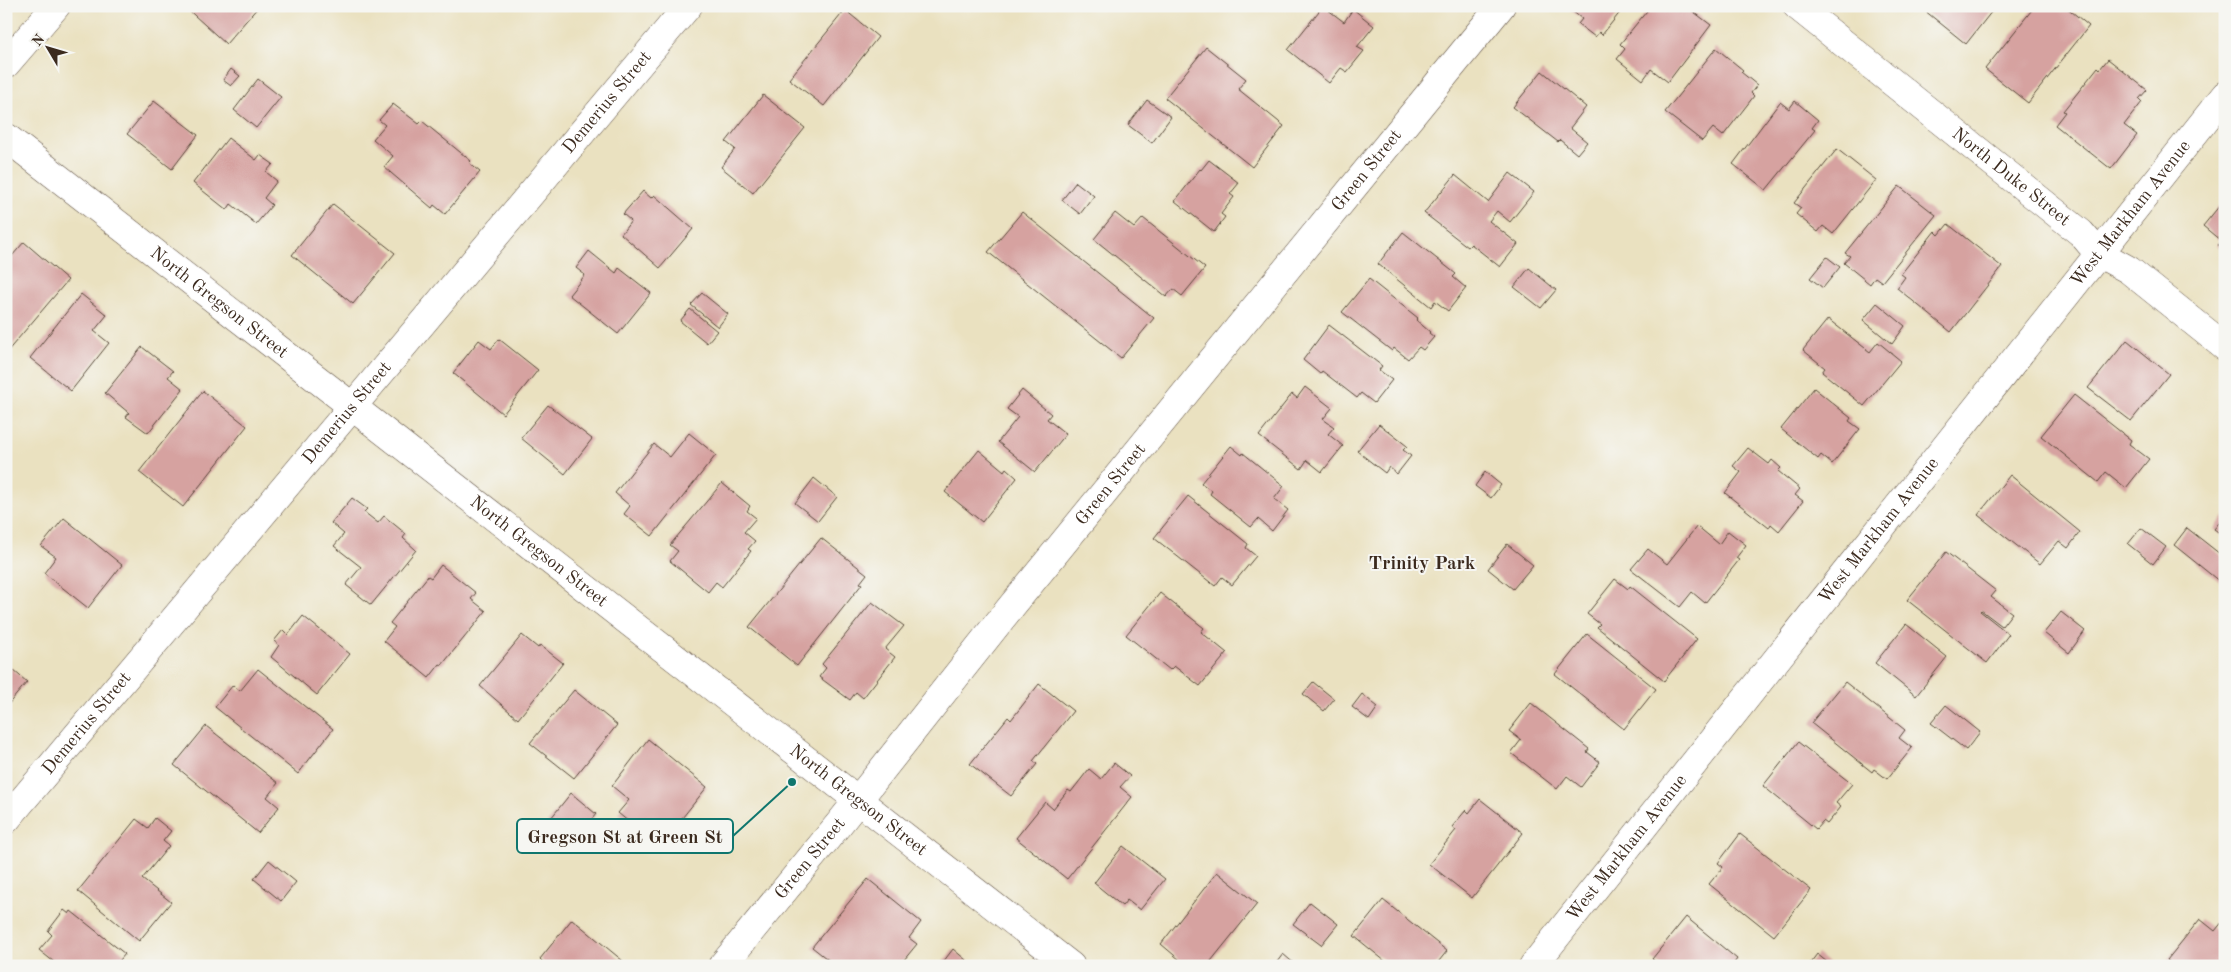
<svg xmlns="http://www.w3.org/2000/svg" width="2231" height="972" viewBox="0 0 2231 972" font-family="'Old Standard TT',serif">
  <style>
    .building { fill: #d6a2a0 }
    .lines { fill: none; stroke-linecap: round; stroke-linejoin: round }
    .minor-casing { stroke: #554536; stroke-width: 29 }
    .tertiary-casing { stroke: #554536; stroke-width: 29 }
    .secondary-casing { stroke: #554536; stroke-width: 29 }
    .minor { stroke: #fff; stroke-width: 28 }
    .tertiary { stroke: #fff; stroke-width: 28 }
    .secondary { stroke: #fff; stroke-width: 28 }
    .labels { text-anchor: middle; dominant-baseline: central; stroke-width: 4; stroke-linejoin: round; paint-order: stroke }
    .street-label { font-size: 18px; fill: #3b2a1e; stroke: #f6f6f2 }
    .neighbourhood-label { font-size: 19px; font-weight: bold; fill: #3b2a1e; stroke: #f6f6f2 }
    .leader { fill: none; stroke: #0f766e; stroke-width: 2 }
    .callout-dot { fill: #0f766e; stroke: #f6f6f2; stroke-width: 2 }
    .callout { fill: #f6f6f2; stroke: #0f766e; stroke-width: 2 }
    .callout-label { font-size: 19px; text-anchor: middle; font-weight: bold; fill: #3b2a1e }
  </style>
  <rect width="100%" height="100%" fill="#f6f6f2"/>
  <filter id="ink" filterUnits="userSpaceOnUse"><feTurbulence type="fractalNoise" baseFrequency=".02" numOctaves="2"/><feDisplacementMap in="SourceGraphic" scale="10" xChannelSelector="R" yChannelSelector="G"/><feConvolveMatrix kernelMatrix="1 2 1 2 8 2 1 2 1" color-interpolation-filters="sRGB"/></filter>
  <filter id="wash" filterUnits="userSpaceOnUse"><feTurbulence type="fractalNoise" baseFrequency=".0096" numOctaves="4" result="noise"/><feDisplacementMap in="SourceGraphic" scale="20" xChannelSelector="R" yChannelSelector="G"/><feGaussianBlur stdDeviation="1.12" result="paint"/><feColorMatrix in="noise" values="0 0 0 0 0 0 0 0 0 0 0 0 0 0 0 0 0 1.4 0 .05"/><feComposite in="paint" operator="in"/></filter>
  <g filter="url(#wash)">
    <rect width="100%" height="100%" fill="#eae1c0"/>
    <g id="blocks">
      <g class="building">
        <path d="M184 6H259L226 44Z"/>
        <path d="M1323 6 1344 22 1353 9 1374 26 1357 47 1364 51 1347 72 1341 68 1329 83 1288 50Z"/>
        <path d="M1566 6H1625L1602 35 1599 32 1595 37 1578 24 1582 19Z"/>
        <path d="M1651 6 1658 8 1660 6H1686L1711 25 1668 82 1651 69 1643 80 1617 59 1625 49 1620 44Z"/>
        <path d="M1919 6H1996L1966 44Z"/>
        <path d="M2035 6H2065L2089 26 2028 103 1985 69Z"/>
        <path d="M845 10 878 37 824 106 789 79Z"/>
        <path d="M1206 47 1246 79 1238 89 1284 126 1252 167 1165 98Z"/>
        <path d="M1716 48 1743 70 1741 72 1757 85 1751 93 1754 96 1723 136 1713 128 1702 141 1665 112Z"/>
        <path d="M2108 59 2147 90 2139 99 2142 102 2124 125 2137 135 2111 169 2055 125 2065 112 2063 111 2098 67 2100 69Z"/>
        <path d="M231 69 240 76 231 86 223 80Z"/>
        <path d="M1542 71 1586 107 1570 128 1587 142 1577 154 1560 140 1558 142 1513 107Z"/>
        <path d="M258 79 281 97 256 128 234 110Z"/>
        <path d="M763 95 805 128 753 193 721 167 735 149 726 142Z"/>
        <path d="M1147 100 1171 117 1152 143 1128 125Z"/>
        <path d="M154 101 198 135 172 169 127 134Z"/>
        <path d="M1795 101 1818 120 1812 128 1815 130 1766 190 1733 164 1780 102 1789 109Z"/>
        <path d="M393 104 419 124 422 121 471 161 469 163 480 172 445 214 434 205 432 208 384 167 393 156 373 139 385 125 379 120Z"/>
        <path d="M228 138 256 160 260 155 273 164 266 172 277 181 264 198 272 205 256 224 231 204 227 210 193 183Z"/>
        <path d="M1837 149 1876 180 1833 234 1823 226 1818 232 1796 214 1801 208 1794 203Z"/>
        <path d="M1209 160 1239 183 1230 194 1234 197 1221 214 1225 217 1214 232 1175 201 1200 169 1201 170Z"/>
        <path d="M1510 173 1534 192 1510 222 1497 211 1489 221 1518 244 1500 267 1471 244 1468 247 1424 213 1455 175 1488 202Z"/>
        <path d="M1076 182 1094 196 1080 214 1062 200Z"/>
        <path d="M1899 186 1936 215 1882 282 1875 277 1870 284 1844 263 1850 256 1845 253Z"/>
        <path d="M643 191 651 198 654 195 693 229 660 268 621 234 631 221 623 214Z"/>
        <path d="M2225 199V252L2217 245 2221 241 2203 226Z"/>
        <path d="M333 204 395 253 353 304 292 255Z"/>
        <path d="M1022 212 1154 318 1121 358 988 252Z"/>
        <path d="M1115 213 1134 228 1143 218 1205 268 1182 296 1173 289 1166 297 1094 239Z"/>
        <path d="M1948 224 2002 267 1951 332 1897 288 1905 277 1901 274 1935 231 1939 235Z"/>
        <path d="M1403 232 1456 274 1453 277 1466 288 1448 311 1435 301 1431 307 1378 264Z"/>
        <path d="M24 242 68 280 6 353V263Z"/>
        <path d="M589 251 616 273 619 268 651 293 618 334 569 295 585 275 576 268Z"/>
        <path d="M1827 257 1840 267 1823 288 1810 278Z"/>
        <path d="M1529 268 1556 290 1541 308 1514 287Z"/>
        <path d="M1369 279 1418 318 1416 320 1430 332 1429 333 1434 337 1423 350 1419 347 1408 359 1394 348 1392 351 1342 312Z"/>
        <path d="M702 293 728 314 718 327 691 305Z"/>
        <path d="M81 294 107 315 94 331 109 343 71 391 30 358Z"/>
        <path d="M1877 303 1905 326 1892 344 1863 320Z"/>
        <path d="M690 309 717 331 707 343 680 321Z"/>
        <path d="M1828 319 1870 352 1878 342 1901 361 1864 406 1822 372 1825 368 1803 350Z"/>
        <path d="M1329 325 1382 366 1379 370 1392 380 1374 403 1361 393 1357 398 1322 371 1320 374 1303 360Z"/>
        <path d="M499 339 538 370 503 414 453 373 479 340 491 349Z"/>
        <path d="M2127 340 2169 374 2131 421 2088 388Z"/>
        <path d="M142 347 173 371 168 377 183 389 148 433 126 417 129 413 105 393Z"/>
        <path d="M1305 387 1332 408 1323 419 1334 427 1328 434 1343 446 1322 472 1307 460 1301 469 1259 436 1292 394 1297 398Z"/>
        <path d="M1814 388 1851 418 1849 421 1860 429 1832 464 1821 455 1818 459 1781 429Z"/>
        <path d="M1022 390 1051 414 1047 419 1066 434 1035 472 998 442 1018 417 1007 409Z"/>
        <path d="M203 391 247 426 183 507 139 472Z"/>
        <path d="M2074 395 2131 440 2129 444 2149 459 2126 488 2106 472 2098 482 2041 436Z"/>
        <path d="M548 405 592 439 565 474 521 438Z"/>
        <path d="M1379 424 1407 446 1403 450 1411 456 1397 474 1389 467 1385 473 1357 451Z"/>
        <path d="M689 433 716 455 652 536 624 514 630 506 615 493 654 444 670 457Z"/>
        <path d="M1231 446 1242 455 1243 453 1284 486 1274 499 1288 510 1272 531 1258 519 1251 527 1210 494 1212 491 1201 483Z"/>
        <path d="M1748 448 1769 464 1772 460 1781 468 1778 471 1800 489 1795 495 1803 501 1779 531 1771 524 1769 528 1725 493 1741 472 1733 466Z"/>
        <path d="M979 450 1004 471 1006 468 1017 478 982 522 945 492Z"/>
        <path d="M1485 472 1501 485 1491 498 1475 486Z"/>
        <path d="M2010 475 2080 532 2068 548 2059 541 2040 564 1978 515Z"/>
        <path d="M814 478 837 497 818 521 795 503Z"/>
        <path d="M722 483 750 506 747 511 756 518 744 532 755 541 748 549 751 551 722 587 716 582 708 592 670 561 678 551 670 545Z"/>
        <path d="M1188 496 1248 544 1246 548 1256 556 1232 585 1222 577 1215 586 1154 538Z"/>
        <path d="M352 498 367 509 364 512 378 523 384 516 406 534 403 538 416 550 371 605 346 585 361 567 334 546 344 534 331 523Z"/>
        <path d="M2225 516V537L2214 529Z"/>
        <path d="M64 518 122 565 88 608 44 573 56 557 41 546Z"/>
        <path d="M1697 526 1719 544 1728 531 1746 545 1736 558 1739 560 1705 603 1692 592 1680 607 1631 569 1648 549 1667 564Z"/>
        <path d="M2141 528 2166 547 2153 564 2128 544Z"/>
        <path d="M2187 528 2225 558V586L2174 545Z"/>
        <path d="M821 538 867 574 860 583 862 584 797 666 749 627Z"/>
        <path d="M1507 544 1533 565 1513 589 1488 569Z"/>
        <path d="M1946 552 1996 591 1991 597 2012 613 2002 626 1981 610 1980 611 2009 634 1987 663 1907 600Z"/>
        <path d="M441 565 476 593 471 599 486 611 442 665 440 664 429 678 384 641 395 627 390 623 428 576 431 578Z"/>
        <path d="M1615 579 1628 589 1630 586 1697 639 1664 681 1597 627 1600 624 1587 614Z"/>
        <path d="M1160 593 1204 628 1201 632 1227 653 1200 686 1174 666 1170 670 1126 635Z"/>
        <path d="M872 602 904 626 885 649 895 657 863 698 856 692 850 700 819 677 826 668 822 664Z"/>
        <path d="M2061 612 2085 631 2069 653 2044 633Z"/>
        <path d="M303 616 350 654 317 695 271 657 279 645 274 641 283 630 288 635Z"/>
        <path d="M1906 624 1947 657 1916 696 1875 663Z"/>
        <path d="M1587 634 1656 689 1624 729 1555 674Z"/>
        <path d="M522 635 538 648 540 645 563 663 518 719 480 686Z"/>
        <path d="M6 664 27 682 6 707Z"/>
        <path d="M258 669 333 729 298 774 215 707 233 685 240 691Z"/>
        <path d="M1313 682 1334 699 1324 711 1303 694Z"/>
        <path d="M1845 682 1905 730 1899 738 1912 748 1887 779 1874 769 1872 772 1811 723Z"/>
        <path d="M1039 684 1073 711 1033 761 1037 764 1011 796 970 764 1008 717 1011 720Z"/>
        <path d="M574 690 617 725 574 778 530 743Z"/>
        <path d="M1362 694 1378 707 1369 720 1352 707Z"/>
        <path d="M1531 703 1589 749 1587 752 1600 762 1581 787 1567 776 1557 789 1511 753 1521 740 1509 731Z"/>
        <path d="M1946 705 1980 732 1966 750 1931 723Z"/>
        <path d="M206 726 278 783 267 797 279 807 258 833 174 765Z"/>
        <path d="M648 739 707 787 670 833 658 823 646 836 618 813 629 800 612 786Z"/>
        <path d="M1798 742 1852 784 1836 803 1841 807 1827 824 1823 821 1816 829 1763 786Z"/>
        <path d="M1114 763 1130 776 1120 787 1132 797 1067 879 1016 838 1045 802 1053 809 1068 790 1071 792 1089 769 1101 779Z"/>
        <path d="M571 793 596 814 573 843 547 823Z"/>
        <path d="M1480 799 1523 833 1472 898 1429 864 1456 830 1452 827 1466 810 1469 813Z"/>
        <path d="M155 818 171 831 163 841 169 846 142 879 171 902 139 941 78 891 136 819 148 828Z"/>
        <path d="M1740 834 1811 890 1774 936 1709 884 1723 867 1718 863Z"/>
        <path d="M1123 846 1165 879 1140 910 1127 900 1122 906 1094 883Z"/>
        <path d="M269 860 296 882 281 901 254 879Z"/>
        <path d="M1217 872 1257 904 1207 966H1187L1161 944Z"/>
        <path d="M868 879 921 922 909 938 917 944 899 966H836L812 947Z"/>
        <path d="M1383 900 1447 951 1435 966H1391L1354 936Z"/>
        <path d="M1310 902 1338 924 1321 945 1293 924Z"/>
        <path d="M64 910 69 914 71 911 125 954 115 966H59L39 950 52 935 48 931Z"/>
        <path d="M1686 917 1737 959 1732 966H1661L1652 959Z"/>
        <path d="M572 919 623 961 619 966H547L540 959Z"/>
        <path d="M2200 919 2215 931 2223 921 2225 923V966H2174L2167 960Z"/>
        <path d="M953 949 973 966H940Z"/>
        <path d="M1283 954 1297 966H1274Z"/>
        <path d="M1817 954 1832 966H1808Z"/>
      </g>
    </g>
  </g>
  <g filter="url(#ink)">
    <use href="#blocks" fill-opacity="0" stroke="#554536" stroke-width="1"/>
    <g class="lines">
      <g class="minor-casing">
        <g id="minor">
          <path d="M6 64 56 6"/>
          <path id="s1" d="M6 820 688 6"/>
          <path id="s2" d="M722 966 843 819 1002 618 1501 6"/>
        </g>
      </g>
      <g class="tertiary-casing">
        <g id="tertiary">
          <path id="s3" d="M1533 966 2225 95"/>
        </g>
      </g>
      <g class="secondary-casing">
        <g id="secondary">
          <path id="s4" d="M1797 6 2081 233 2098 253 2129 270 2225 347"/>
          <path id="s5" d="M6 137 1071 966"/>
        </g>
      </g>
      <use href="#minor" class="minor"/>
      <use href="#tertiary" class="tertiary"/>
      <use href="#secondary" class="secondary"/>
    </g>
  </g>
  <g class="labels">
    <g class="street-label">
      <text stroke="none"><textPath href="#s1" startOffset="936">Demerius Street</textPath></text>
      <text stroke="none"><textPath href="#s2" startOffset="1024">Green Street</textPath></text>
      <text stroke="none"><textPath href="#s4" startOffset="274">North Duke Street</textPath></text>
      <text stroke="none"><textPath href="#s3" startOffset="961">West Markham Avenue</textPath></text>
      <text stroke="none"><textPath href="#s5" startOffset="270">North Gregson Street</textPath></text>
      <text stroke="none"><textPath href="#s1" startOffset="531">Demerius Street</textPath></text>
      <text stroke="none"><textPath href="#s2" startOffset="619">Green Street</textPath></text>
      <text stroke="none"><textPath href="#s3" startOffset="556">West Markham Avenue</textPath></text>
      <text stroke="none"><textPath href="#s5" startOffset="675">North Gregson Street</textPath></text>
      <text stroke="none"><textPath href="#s1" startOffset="126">Demerius Street</textPath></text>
      <text stroke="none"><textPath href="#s5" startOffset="1080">North Gregson Street</textPath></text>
      <text stroke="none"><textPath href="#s3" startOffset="151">West Markham Avenue</textPath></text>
      <text stroke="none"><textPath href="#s2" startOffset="139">Green Street</textPath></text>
    </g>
    <g class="neighbourhood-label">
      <text x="1422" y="564">Trinity Park</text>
    </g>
  </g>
  <path class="leader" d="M792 782L733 836"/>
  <circle class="callout-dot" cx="792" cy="782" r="5"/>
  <rect class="callout" x="517" y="819" width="216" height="34" rx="5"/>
  <g class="callout-label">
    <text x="625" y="843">Gregson St at Green St</text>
  </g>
  <rect width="2231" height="972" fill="none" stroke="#f6f6f2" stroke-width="25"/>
  <g transform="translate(48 48) rotate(308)" stroke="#f6f6f2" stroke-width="4" paint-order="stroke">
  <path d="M0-4L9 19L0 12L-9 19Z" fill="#3b2a1e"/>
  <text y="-8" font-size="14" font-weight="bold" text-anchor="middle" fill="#3b2a1e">N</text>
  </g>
</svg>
